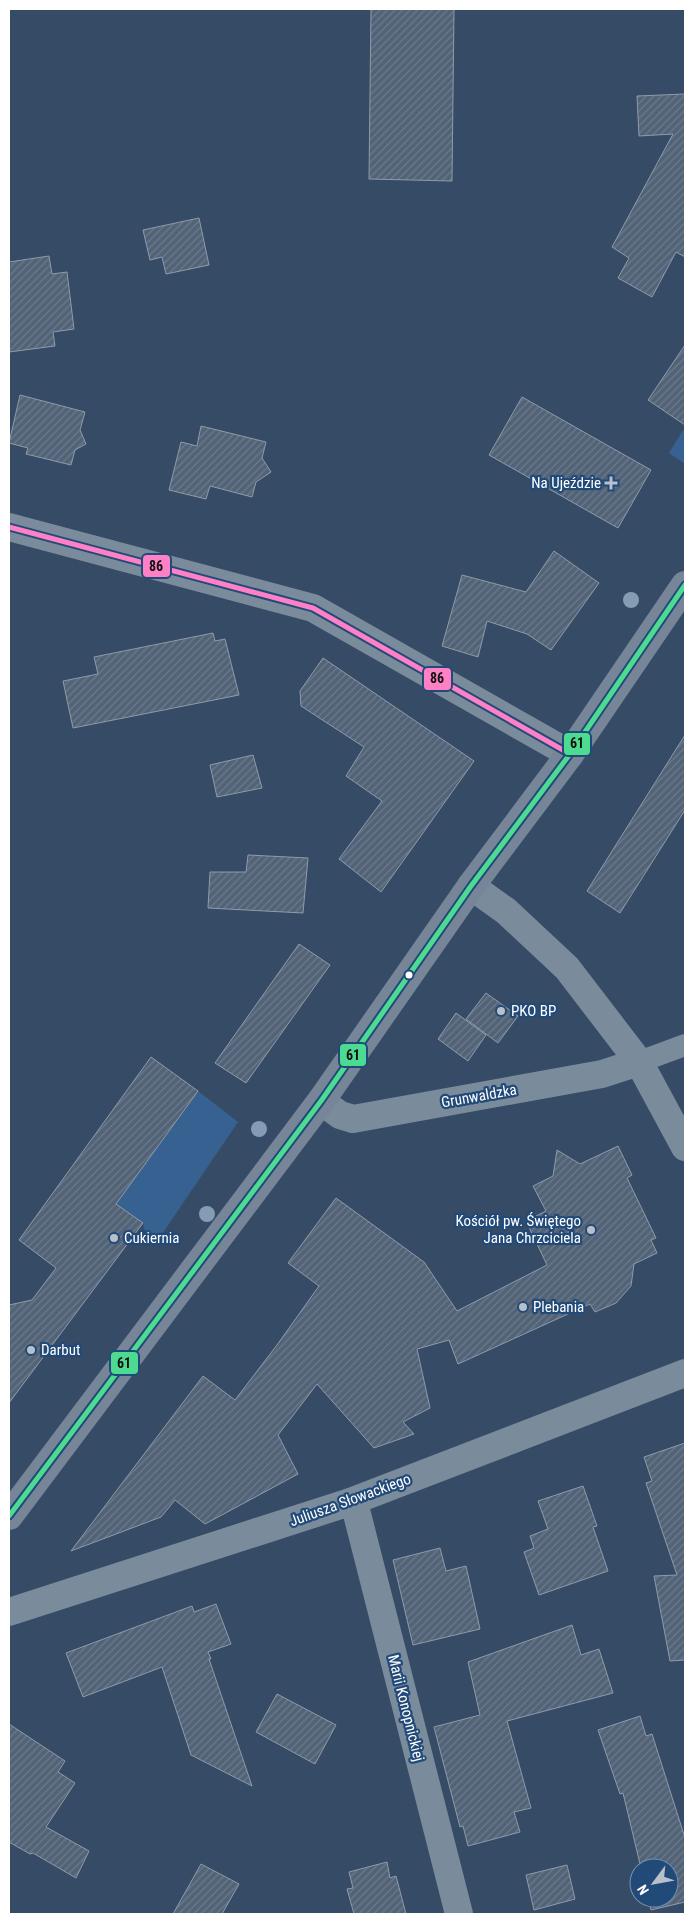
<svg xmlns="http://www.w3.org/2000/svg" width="694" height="1923" viewBox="0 0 694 1923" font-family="'Roboto Condensed',sans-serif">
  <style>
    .green { fill: #366190 }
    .building { fill: url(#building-hatch); stroke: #8e9bab }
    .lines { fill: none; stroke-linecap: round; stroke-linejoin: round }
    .service { stroke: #7a8b9c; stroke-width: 22 }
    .minor { stroke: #7a8b9c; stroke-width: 28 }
    .secondary { stroke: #768698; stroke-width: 28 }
    .bus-1-casing { stroke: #224a79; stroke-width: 9 }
    .bus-2-casing { stroke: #224a79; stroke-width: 9 }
    .bus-1 { stroke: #4ddb92; stroke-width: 5 }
    .bus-2 { stroke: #ff80c5; stroke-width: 5 }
    .tree { fill: #869bb4 }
    .poi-dot { fill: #b9c0c9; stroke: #224a79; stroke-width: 2 }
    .bus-dot { fill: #fff; stroke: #224a79; stroke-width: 2 }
    .labels { text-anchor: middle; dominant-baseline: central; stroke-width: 4.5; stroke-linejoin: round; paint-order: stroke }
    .poi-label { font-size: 15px; fill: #fff; stroke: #224a79; text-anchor: start }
    .street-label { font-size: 15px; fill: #fff; stroke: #224a79 }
    .line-badge { stroke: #224a79; stroke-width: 2 }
    .pale-badge-label { font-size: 14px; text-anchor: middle; font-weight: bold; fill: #111 }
  </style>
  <defs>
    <pattern id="building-hatch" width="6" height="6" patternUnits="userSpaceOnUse" patternTransform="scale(1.25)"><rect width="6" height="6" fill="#526377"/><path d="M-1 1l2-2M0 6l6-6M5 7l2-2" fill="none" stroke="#6c7a8b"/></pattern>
  </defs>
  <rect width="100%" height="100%" fill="#364b65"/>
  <g class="green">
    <path d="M683 430 685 432V464L669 453Z"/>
    <path d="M198 1091 238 1122 158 1240 144 1229 143 1223 116 1204Z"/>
  </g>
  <g class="building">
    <path d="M371 9H454L452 181 369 179Z"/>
    <path d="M685 94V257L676 252 652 297 618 278 629 258 612 247 673 134 639 136 637 96Z"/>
    <path d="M199 218 209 265 166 274 162 257 150 260 143 230Z"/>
    <path d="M49 256 52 274 67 272 74 329 53 332 55 346 9 352V262Z"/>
    <path d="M685 345V425L648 400Z"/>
    <path d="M20 395 85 412 80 430 86 444 75 450 71 465 26 454 28 448 9 443Z"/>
    <path d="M522 397 651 470 618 528 489 455Z"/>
    <path d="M201 426 266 442 262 458 271 472 256 482 252 497 210 486 206 499 169 490 181 442 197 446Z"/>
    <path d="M554 551 599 583 551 650 527 634 487 621 478 657 442 646 462 575 526 592Z"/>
    <path d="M213 633 215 641 225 639 239 695 73 728 63 681 98 674 94 657Z"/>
    <path d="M323 658 474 761 381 892 339 859 382 801 346 776 364 747 301 706 300 691Z"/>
    <path d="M685 735V810L620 913 587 891Z"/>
    <path d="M253 755 262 788 217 797 210 765Z"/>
    <path d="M248 855 308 858 303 913 208 908 210 872H246Z"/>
    <path d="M299 944 330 965 246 1083 215 1063Z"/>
    <path d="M486 993 518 1016 498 1043 466 1019Z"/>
    <path d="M456 1013 486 1035 468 1061 438 1039Z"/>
    <path d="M151 1057 198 1091 116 1204 143 1223 9 1403V1305L32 1300 56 1268 19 1240Z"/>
    <path d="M618 1146 632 1175 627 1178 656 1238 651 1240 657 1253 634 1264 631 1286 616 1303 595 1312 590 1304 458 1364 449 1340 417 1349 430 1408 403 1422 414 1434 374 1448 317 1384 278 1435 298 1474 205 1524 175 1500 161 1517 71 1551 203 1376 235 1400 277 1345 319 1286 288 1263 336 1198 424 1262 457 1311 547 1265 526 1221 546 1211 533 1186 553 1176 557 1150 580 1164Z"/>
    <path d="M685 1443V1660L670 1661 654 1576 677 1575 646 1483 652 1481 644 1457Z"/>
    <path d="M583 1486 597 1526 593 1527 608 1571 539 1595 524 1552 534 1548 530 1536 548 1529 538 1501Z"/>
    <path d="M440 1548 446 1571 466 1566 480 1629 413 1645 393 1560Z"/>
    <path d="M216 1604 231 1644 208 1652 211 1659H209L252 1786 191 1755 162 1667 83 1697 66 1653 192 1606 194 1612Z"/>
    <path d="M572 1625 581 1655 599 1649 613 1693 507 1721 531 1808 514 1812 520 1832 468 1846 463 1826 460 1827 434 1727 480 1715 468 1662Z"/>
    <path d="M277 1694 336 1725 315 1764 256 1732Z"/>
    <path d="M640 1716 646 1736 652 1734 685 1838V1902L651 1910 648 1898H669V1868H641L623 1793 620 1794 598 1730Z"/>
    <path d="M9 1724 65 1761 58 1772 75 1783 46 1827 89 1851 76 1878 33 1853 30 1854 9 1842Z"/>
    <path d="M387 1862 390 1878 396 1876 406 1914H354L347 1889 353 1888 349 1872Z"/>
    <path d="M201 1864 239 1884 222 1914H173Z"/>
    <path d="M567 1865 575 1899 534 1910 526 1875Z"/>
  </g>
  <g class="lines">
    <path class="service" d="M639 1062 685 1045"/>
    <g class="minor">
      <path d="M9 527 313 608 570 754"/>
      <path d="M471 886 506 911 567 968 639 1062 685 1147"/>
      <path d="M321 1101 340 1115 353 1119 602 1074 639 1062"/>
      <path d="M350 1502 357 1514 459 1914"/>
      <path d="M9 1612 350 1502 685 1373"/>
    </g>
    <path class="secondary" d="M9 1516 321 1101 471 886 570 754 685 585"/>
    <g class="bus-1-casing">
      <path id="bus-1" d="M9 1516 321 1101 471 886 570 754 685 585"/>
    </g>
    <g class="bus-2-casing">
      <path id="bus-2" d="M9 527 313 608 570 754"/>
    </g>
    <use href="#bus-1" class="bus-1"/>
    <use href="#bus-2" class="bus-2"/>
  </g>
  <g class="tree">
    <circle cx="631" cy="600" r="8"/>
    <circle cx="259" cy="1129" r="8"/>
    <circle cx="207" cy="1214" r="8"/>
  </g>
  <g class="poi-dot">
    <path d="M608.5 475.5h5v5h5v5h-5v5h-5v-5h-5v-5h5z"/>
    <circle cx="501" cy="1011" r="5"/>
    <circle cx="591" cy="1230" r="5"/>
    <circle cx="114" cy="1238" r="5"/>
    <circle cx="523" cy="1307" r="5"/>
    <circle cx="31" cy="1350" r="5"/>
  </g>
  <circle class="bus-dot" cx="409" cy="975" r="4.5"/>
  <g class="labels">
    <g class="poi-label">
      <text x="601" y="483" text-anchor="end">Na Ujeździe</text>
      <text x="511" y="1011">PKO BP</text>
      <text x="581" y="1221" text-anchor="end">Kościół pw. Świętego<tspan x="581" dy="17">Jana Chrzciciela</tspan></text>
      <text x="124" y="1238">Cukiernia</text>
      <text x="533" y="1307">Plebania</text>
      <text x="41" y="1350">Darbut</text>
    </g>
    <g class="street-label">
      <text transform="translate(479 1096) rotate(-10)">Grunwaldzka</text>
      <text transform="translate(350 1500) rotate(-20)">Juliusza Słowackiego</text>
      <text transform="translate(406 1708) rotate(76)">Marii Konopnickiej</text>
    </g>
  </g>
  <g class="line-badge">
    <rect x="142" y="554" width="29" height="24" rx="5" fill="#ff80c5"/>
    <rect x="423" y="667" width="29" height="24" rx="5" fill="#ff80c5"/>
    <rect x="563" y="732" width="28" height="24" rx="5" fill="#4ddb92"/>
    <rect x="339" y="1043" width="28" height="24" rx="5" fill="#4ddb92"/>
    <rect x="110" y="1351" width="29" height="24" rx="5" fill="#4ddb92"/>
  </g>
  <g class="pale-badge-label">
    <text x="156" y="571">86</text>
    <text x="437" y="683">86</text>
    <text x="577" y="748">61</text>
    <text x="353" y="1060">61</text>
    <text x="124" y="1368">61</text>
  </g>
  <rect width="694" height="1923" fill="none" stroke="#ffffff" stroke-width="20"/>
  <g transform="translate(654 1883) rotate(238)"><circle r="24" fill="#224a79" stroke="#7a92af"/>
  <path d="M0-4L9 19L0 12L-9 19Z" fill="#b9c0c9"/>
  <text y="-8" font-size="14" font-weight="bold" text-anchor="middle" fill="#ffffff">N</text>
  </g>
</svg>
